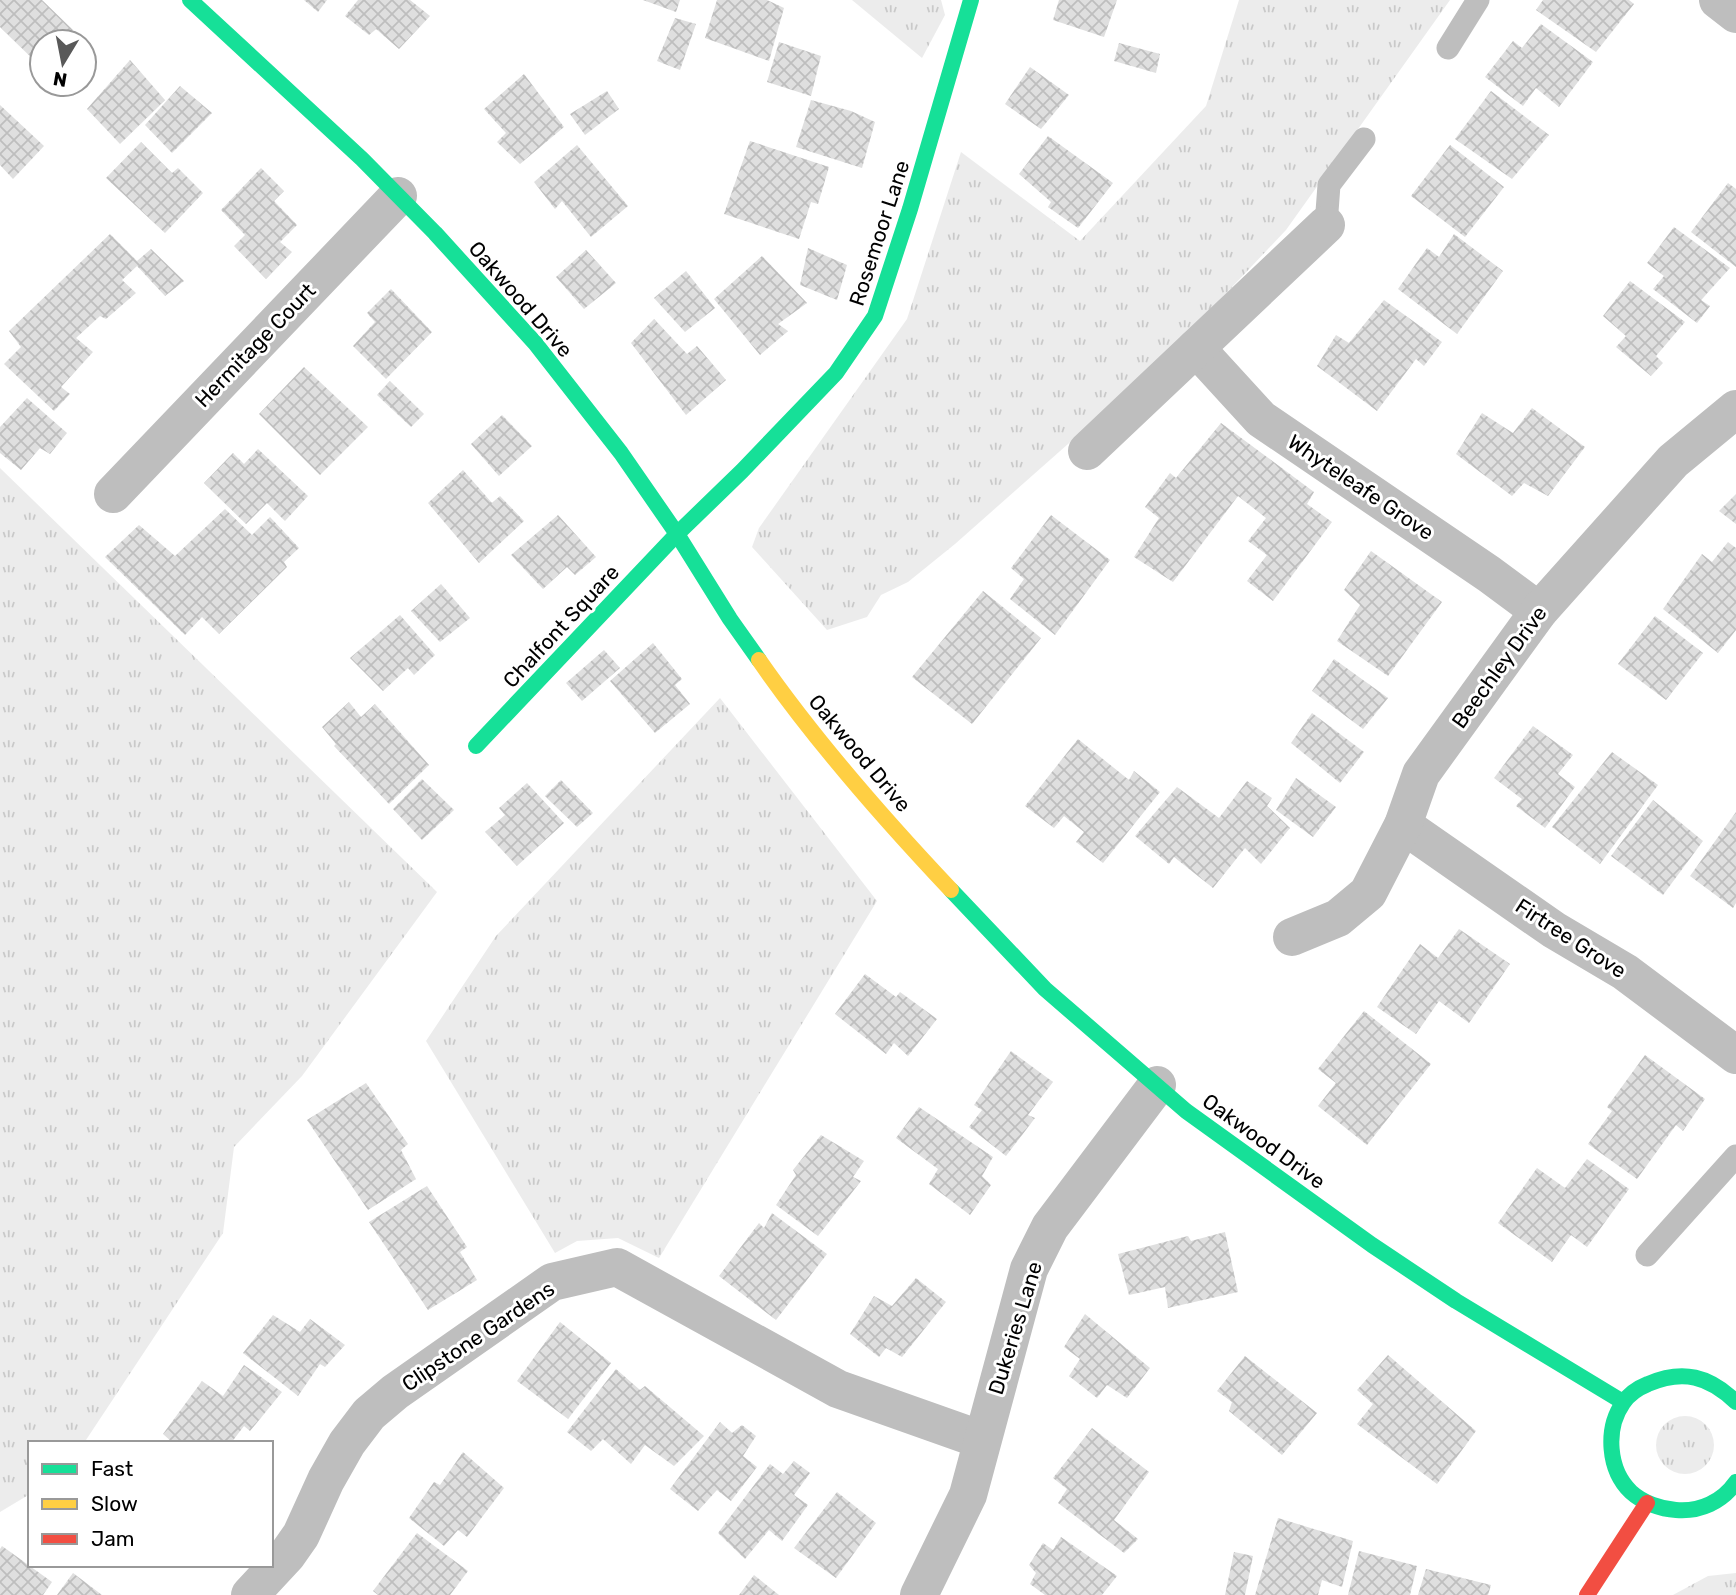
<svg xmlns="http://www.w3.org/2000/svg" width="1736" height="1595" viewBox="0 0 1736 1595" font-family="Rubik,sans-serif">
  <style>
    .grass { fill: url(#grass-tufts) }
    .building { fill: url(#building-cross-hatch) }
    .lines { fill: none; stroke-linecap: round; stroke-linejoin: round }
    .lane { stroke: #bebebe; stroke-width: 23 }
    .street { stroke: #bebebe; stroke-width: 38 }
    .fast { stroke: #16e098; stroke-width: 16 }
    .slow { stroke: #ffcf43; stroke-width: 16 }
    .jam { stroke: #f24e42; stroke-width: 16 }
    .labels { text-anchor: middle; dominant-baseline: central; stroke-width: 6; stroke-linejoin: round; paint-order: stroke }
    .street-label { font-size: 21px; fill: #000; stroke: #fff }
  </style>
  <defs>
    <pattern id="grass-tufts" width="24" height="20" patternUnits="userSpaceOnUse" patternTransform="scale(1.75)"><rect width="24" height="20" fill="#ececec"/><path d="M3 7l-1-3M5 7V3M7 7l1-3M15 17l-1-3M17 17v-4M19 17l1-3" fill="none" stroke="#c9c9c9"/></pattern>
    <pattern id="building-cross-hatch" width="8" height="8" patternUnits="userSpaceOnUse" patternTransform="scale(1.75)"><rect width="8" height="8" fill="#dfdfdf"/><path d="M0 0l8 8M0 8l8-8" fill="none" stroke="#bebebe"/></pattern>
  </defs>
  <rect width="100%" height="100%" fill="#fff"/>
  <g class="grass">
    <path d="M852 0H941L945 15 922 58Z"/>
    <path d="M1239 0H1450L1286 230 1163 360 955 544 908 582 881 595 867 617 827 630 752 547 759 528 907 319 961 152 1080 241 1206 106Z"/>
    <path d="M0 468 437 892 302 1076 234 1147 223 1233 84 1443H30V1494L0 1512Z"/>
    <path d="M720 698 877 901 659 1258 618 1238 577 1241 555 1253 426 1041 496 936Z"/>
    <circle cx="1685" cy="1445" r="29"/>
    <path d="M1736 1573V1595H1673L1708 1576Z"/>
  </g>
  <g class="building">
    <path d="M0 0H42L73 30 60 42H42V60L38 64 0 27Z"/>
    <path d="M304 0H327L318 12Z"/>
    <path d="M358 0H410L430 16 399 49 376 29 369 35 345 16Z"/>
    <path d="M643 0H680L676 12Z"/>
    <path d="M717 0H767L784 8 769 61 705 38Z"/>
    <path d="M1059 0H1117L1104 37 1053 20Z"/>
    <path d="M1543 0H1629L1634 4 1596 52 1536 10Z"/>
    <path d="M675 18 696 24 680 70 657 61Z"/>
    <path d="M1541 24 1593 62 1559 107 1536 88 1523 106 1485 77 1513 41 1522 48Z"/>
    <path d="M779 42 821 56 811 96 767 82Z"/>
    <path d="M1119 43 1160 54 1156 73 1114 61Z"/>
    <path d="M130 60 165 100 120 144 87 109Z"/>
    <path d="M1030 67 1069 95 1041 129 1005 104Z"/>
    <path d="M524 74 564 127 520 164 497 142 506 133 484 109Z"/>
    <path d="M180 86 212 113 172 153 145 125Z"/>
    <path d="M607 91 619 109 585 135 570 114Z"/>
    <path d="M1491 91 1549 135 1512 179 1455 139Z"/>
    <path d="M811 100 851 111 875 122 862 168 796 147Z"/>
    <path d="M0 105 44 146 13 179 0 165Z"/>
    <path d="M1048 136 1113 183 1078 228 1048 207 1051 202 1019 174Z"/>
    <path d="M750 141 829 167 818 204 811 202 799 239 724 214Z"/>
    <path d="M141 142 172 173 178 168 203 193 165 233 106 178Z"/>
    <path d="M577 145 628 206 591 237 562 201 555 209 534 182Z"/>
    <path d="M1450 145 1504 187 1465 237 1411 196Z"/>
    <path d="M261 168 284 191 274 201 297 225 280 242 292 252 266 279 234 246 245 235 221 210Z"/>
    <path d="M1728 183 1736 189V267L1691 232Z"/>
    <path d="M1674 227 1730 268 1701 300 1710 306 1697 323 1653 289 1664 276 1647 263Z"/>
    <path d="M110 234 137 261 151 249 184 281 165 296 137 266 122 280 136 293 106 319 100 316 76 338 93 352 61 387 70 394 54 411 4 364 21 347 9 331Z"/>
    <path d="M1454 234 1503 271 1457 334 1398 289 1427 248 1439 257Z"/>
    <path d="M808 248 847 265 837 300 800 285Z"/>
    <path d="M586 250 616 283 584 309 556 277Z"/>
    <path d="M762 256 807 303 778 324 788 331 760 355 714 299Z"/>
    <path d="M686 271 715 308 685 332 654 298Z"/>
    <path d="M1630 281 1685 322 1656 356 1663 363 1651 376 1616 347 1626 336 1603 316Z"/>
    <path d="M391 289 432 332 386 379 353 346 375 322 367 313Z"/>
    <path d="M1384 300 1442 342 1424 366 1416 359 1377 411 1317 366 1336 335 1349 343Z"/>
    <path d="M654 319 687 354 697 346 726 380 686 415 631 343Z"/>
    <path d="M304 367 368 427 320 475 259 414Z"/>
    <path d="M390 381 424 414 411 427 377 395Z"/>
    <path d="M27 398 67 433 50 454 40 448 21 470 0 453V427Z"/>
    <path d="M1532 408 1585 447 1548 496 1524 483 1512 496 1456 454 1482 413 1513 433Z"/>
    <path d="M502 415 532 446 499 476 471 444Z"/>
    <path d="M1221 423 1314 492 1307 504 1332 522 1273 601 1247 581 1267 555 1248 541 1266 518 1238 496 1173 582 1134 557 1159 518 1145 507 1170 473 1176 478Z"/>
    <path d="M258 449 308 496 285 521 267 503 246 524 204 483 233 453 244 464Z"/>
    <path d="M463 470 492 503 500 496 524 521 479 563 428 503Z"/>
    <path d="M1736 494V524L1719 511Z"/>
    <path d="M225 509 252 535 270 517 299 548 284 562 287 567 219 634 202 617 185 635 105 557 139 525 175 556Z"/>
    <path d="M558 515 596 557 575 575 567 567 543 589 511 555Z"/>
    <path d="M1051 515 1110 560 1055 635 1010 599 1024 579 1011 568Z"/>
    <path d="M1728 542 1736 548V630L1718 653 1663 609 1702 554 1712 562Z"/>
    <path d="M1371 551 1442 602 1388 676 1337 641 1360 605 1344 590Z"/>
    <path d="M441 584 470 618 440 642 411 611Z"/>
    <path d="M983 591 1041 638 972 724 912 677Z"/>
    <path d="M400 615 435 655 414 675 408 668 383 691 350 658Z"/>
    <path d="M1655 616 1703 653 1666 700 1618 664Z"/>
    <path d="M653 643 682 679 675 685 690 704 655 733 610 681Z"/>
    <path d="M604 650 620 668 582 701 566 683Z"/>
    <path d="M1334 659 1388 698 1363 729 1312 691Z"/>
    <path d="M349 702 361 717 375 704 429 765 389 804 334 746 336 744 322 727Z"/>
    <path d="M1312 713 1364 752 1340 783 1291 743Z"/>
    <path d="M1533 726 1573 755 1558 774 1575 787 1545 828 1516 806 1522 799 1494 778Z"/>
    <path d="M1078 739 1129 780 1134 771 1160 792 1103 863 1076 842 1084 832 1064 816 1054 828 1025 806Z"/>
    <path d="M1612 752 1658 785 1600 864 1552 827Z"/>
    <path d="M1296 778 1336 807 1313 837 1276 810Z"/>
    <path d="M422 779 454 810 422 840 393 809Z"/>
    <path d="M561 780 593 813 577 827 545 796Z"/>
    <path d="M1247 781 1272 798 1267 806 1290 828 1261 864 1245 848 1213 888 1174 857 1169 864 1135 836 1177 787 1219 818Z"/>
    <path d="M527 783 564 823 517 866 485 832 505 815 499 808Z"/>
    <path d="M1653 800 1703 841 1663 895 1611 856Z"/>
    <path d="M1736 812V903L1733 908 1690 876Z"/>
    <path d="M1459 929 1510 964 1469 1023 1439 1001 1416 1034 1377 1007 1420 944 1438 958Z"/>
    <path d="M865 974 896 997 900 992 937 1019 908 1056 894 1043 886 1054 835 1014Z"/>
    <path d="M1364 1011 1431 1064 1367 1145 1318 1106 1336 1083 1318 1069Z"/>
    <path d="M1011 1051 1053 1082 1028 1115 1035 1118 1006 1156 969 1127 982 1110 974 1105Z"/>
    <path d="M1645 1055 1705 1099 1683 1131 1676 1125 1637 1179 1588 1144 1612 1111 1607 1107Z"/>
    <path d="M366 1083 408 1144 401 1150 416 1179 368 1210 307 1120Z"/>
    <path d="M919 1107 993 1157 982 1176 991 1185 970 1215 929 1184 938 1169 896 1138Z"/>
    <path d="M821 1135 864 1161 853 1177 861 1181 818 1236 776 1205 796 1175 793 1170Z"/>
    <path d="M1587 1159 1629 1189 1587 1247 1571 1235 1552 1262 1498 1223 1537 1168 1565 1188Z"/>
    <path d="M427 1186 467 1247 460 1252 477 1280 428 1310 369 1222Z"/>
    <path d="M772 1213 827 1254 776 1320 719 1276 759 1223 764 1228Z"/>
    <path d="M1225 1232 1238 1292 1168 1308 1165 1287 1129 1295 1118 1254 1188 1236 1191 1241Z"/>
    <path d="M916 1278 946 1302 902 1357 886 1348 879 1357 850 1334 874 1296 892 1306Z"/>
    <path d="M1085 1314 1150 1368 1127 1398 1107 1385 1097 1398 1069 1376 1080 1359 1064 1347Z"/>
    <path d="M273 1315 300 1332 310 1319 345 1345 325 1367 320 1364 298 1396 243 1353Z"/>
    <path d="M560 1322 611 1363 568 1419 517 1381Z"/>
    <path d="M1388 1355 1476 1431 1437 1484 1357 1424 1373 1404 1357 1390Z"/>
    <path d="M1245 1356 1317 1413 1282 1455 1229 1411 1232 1402 1217 1391Z"/>
    <path d="M244 1365 282 1392 250 1431 244 1426 231 1443H173L163 1434 202 1381 223 1396Z"/>
    <path d="M616 1369 640 1390 645 1386 704 1436 674 1466 645 1445 631 1464 603 1439 591 1451 567 1432Z"/>
    <path d="M720 1422 732 1433 742 1425 756 1436 743 1456 757 1467 731 1501 717 1490 698 1511 670 1489Z"/>
    <path d="M1092 1428 1149 1472 1114 1520 1138 1539 1124 1553 1058 1503 1067 1489 1053 1478Z"/>
    <path d="M463 1452 504 1488 467 1537 458 1530 444 1546 409 1518 434 1482 440 1485Z"/>
    <path d="M794 1461 810 1473 794 1495 808 1505 782 1541 769 1530 745 1559 718 1533 770 1464 783 1474Z"/>
    <path d="M837 1492 876 1523 836 1578 794 1548Z"/>
    <path d="M1278 1518 1353 1541 1342 1587 1322 1580 1318 1595H1255Z"/>
    <path d="M417 1533 468 1571 450 1595H378L373 1591Z"/>
    <path d="M1061 1537 1117 1576 1102 1595H1045L1030 1584 1036 1573 1029 1565 1043 1543 1053 1550Z"/>
    <path d="M2 1546 52 1582 43 1595H0V1549Z"/>
    <path d="M1359 1551 1417 1566 1410 1595H1348Z"/>
    <path d="M1234 1552 1253 1556 1245 1595H1225Z"/>
    <path d="M1426 1569 1491 1585 1488 1595H1418Z"/>
    <path d="M73 1573 102 1595H57Z"/>
    <path d="M754 1575 779 1595H739Z"/>
  </g>
  <g class="lines">
    <g class="lane">
      <path d="M1448 48 1478 0"/>
      <path d="M1326 225 1329 185 1364 139"/>
      <path d="M1647 1255 1736 1156"/>
    </g>
    <g class="street">
      <path d="M1718 0 1736 14"/>
      <path d="M1196 348 1261 419 1489 574 1539 611"/>
      <path d="M1087 451 1326 225"/>
      <path d="M113 494 398 196"/>
      <path d="M1403 825 1554 930 1625 972 1736 1055"/>
      <path d="M1292 937 1338 918 1368 893 1403 825 1421 774 1539 611 1673 461 1736 409"/>
      <path d="M250 1595 287 1555 301 1535 326 1480 347 1443 369 1414 395 1392 552 1282 617 1267 838 1389 982 1440"/>
      <path d="M919 1595 968 1495 1029 1269 1050 1227 1157 1085"/>
    </g>
    <g class="fast">
      <path d="M190 0 362 159 435 233 535 343 621 453 677 534 730 619 759 660"/>
      <path d="M476 746 677 534 742 471 836 373 875 316 910 209 971 0"/>
      <path d="M951 890 1045 989 1186 1111 1372 1245 1456 1301 1623 1402"/>
      <path d="M1736 1402C1709 1376 1683 1369 1648 1384 1638 1388 1629 1394 1623 1403 1605 1429 1608 1470 1631 1492 1643 1503 1661 1509 1676 1510 1700 1512 1722 1502 1736 1482"/>
    </g>
    <path class="slow" d="M759 660C816 742 883 818 951 890"/>
    <path class="jam" d="M1587 1595 1647 1503"/>
  </g>
  <g class="labels">
    <g class="street-label">
      <text transform="translate(879 233) rotate(-72)">Rosemoor Lane</text>
      <text transform="translate(521 299) rotate(49)">Oakwood Drive</text>
      <text transform="translate(255 345) rotate(-46)">Hermitage Court</text>
      <text transform="translate(1361 487) rotate(34)">Whyteleafe Grove</text>
      <text transform="translate(561 626) rotate(-47)">Chalfont Square</text>
      <text transform="translate(1499 667) rotate(-54)">Beechley Drive</text>
      <text transform="translate(860 753) rotate(50)">Oakwood Drive</text>
      <text transform="translate(1571 938) rotate(33)">Firtree Grove</text>
      <text transform="translate(1264 1141) rotate(36)">Oakwood Drive</text>
      <text transform="translate(1015 1328) rotate(-73)">Dukeries Lane</text>
      <text transform="translate(478 1336) rotate(-34)">Clipstone Gardens</text>
    </g>
  </g>
  <rect x="28" y="1441" width="245" height="126" fill="#ffffff" stroke="#999999" stroke-width="2"/>
  <rect x="42" y="1464" width="35" height="10" fill="#16e098" stroke="#999999" stroke-width="2"/>
  <text x="91" y="1476" font-size="21" fill="#000000">Fast</text>
  <rect x="42" y="1499" width="35" height="10" fill="#ffcf43" stroke="#999999" stroke-width="2"/>
  <text x="91" y="1511" font-size="21" fill="#000000">Slow</text>
  <rect x="42" y="1534" width="35" height="10" fill="#f24e42" stroke="#999999" stroke-width="2"/>
  <text x="91" y="1546" font-size="21" fill="#000000">Jam</text>
  <g transform="translate(63 63) rotate(190)"><circle r="33" fill="#ffffff" stroke="#999999" stroke-width="2"/>
  <path d="M0-5L12 26L0 18L-12 26Z" fill="#595959"/>
  <text y="-10" font-size="19" font-weight="bold" text-anchor="middle" fill="#000000">N</text>
  </g>
</svg>
